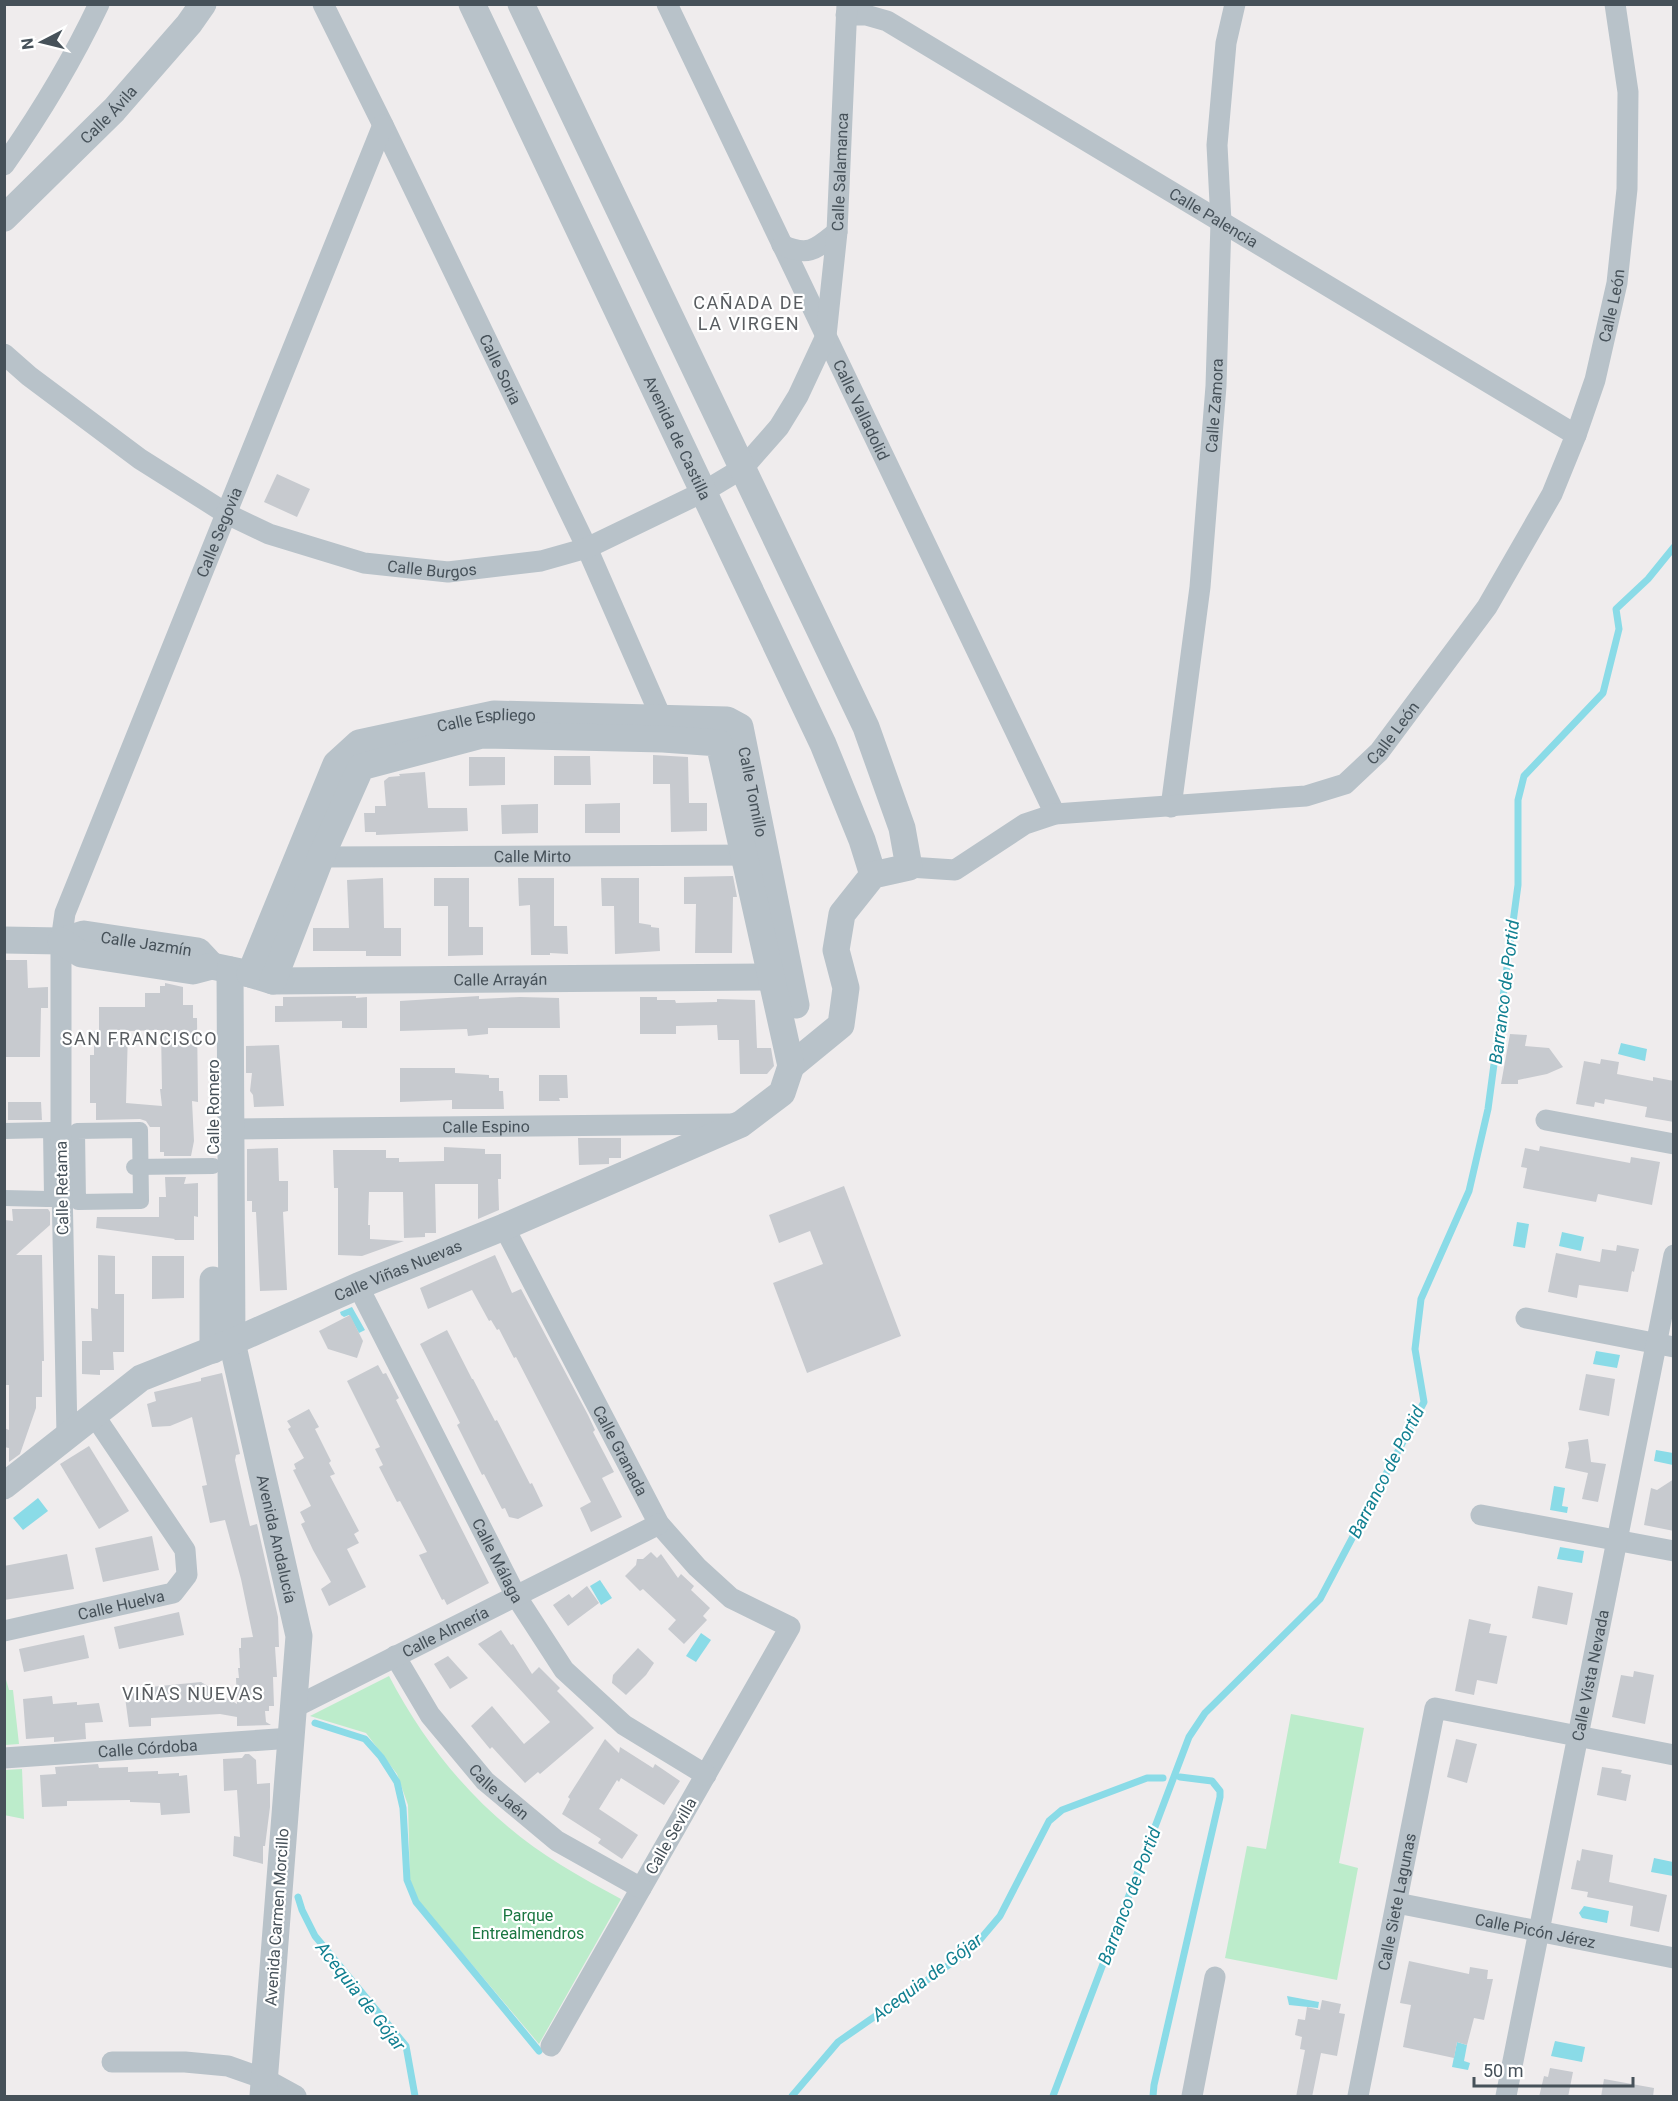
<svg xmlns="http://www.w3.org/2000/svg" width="1678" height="2101" viewBox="0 0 1678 2101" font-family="Roboto,sans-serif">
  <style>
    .green { fill: #bceccb }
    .water { fill: #8adbe7 }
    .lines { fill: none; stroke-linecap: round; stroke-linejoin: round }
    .stream { stroke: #8adbe7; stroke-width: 7 }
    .building { fill: #c7cacf; fill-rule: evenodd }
    .pedestrian { stroke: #b8c2c9; stroke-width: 16 }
    .minor { stroke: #b8c2c9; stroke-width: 21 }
    .tertiary { stroke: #b8c2c9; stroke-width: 27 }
    .labels { text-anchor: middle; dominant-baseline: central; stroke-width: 4.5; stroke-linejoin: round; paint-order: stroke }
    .street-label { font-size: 16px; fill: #465159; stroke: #fff }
    .park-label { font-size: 16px; fill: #1a7641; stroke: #fff }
    .neighbourhood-label { font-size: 18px; letter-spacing: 1.5px; fill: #595d61; stroke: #fff }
    .water-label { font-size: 18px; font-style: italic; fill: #128091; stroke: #fff }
  </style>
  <rect width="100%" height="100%" fill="#efeced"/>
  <g class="green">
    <path d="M5 1676 9 1690H13L19 1744 5 1745Z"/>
    <path d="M389 1676C430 1754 485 1818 561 1865 580 1877 601 1888 621 1899L539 2044 416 1898 410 1879 408 1805 397 1774 366 1733 310 1716Z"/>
    <path d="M1291 1714 1364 1728 1339 1863 1358 1868 1337 1980 1225 1958 1247 1846 1266 1849Z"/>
    <path d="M22 1769 24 1819 4 1815 5 1770Z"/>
  </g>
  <g class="water">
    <path d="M1621 1043 1647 1049 1645 1061 1618 1054Z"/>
    <path d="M1517 1222 1529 1224 1525 1248 1513 1246Z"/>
    <path d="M1562 1232 1584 1237 1581 1251 1559 1246Z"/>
    <path d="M352 1307 365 1330 359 1333 349 1315 344 1317 341 1315 340 1312Z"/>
    <path d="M1596 1351 1620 1355 1617 1368 1593 1364Z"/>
    <path d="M1656 1450 1673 1453V1465L1654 1461Z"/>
    <path d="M1554 1486 1565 1488 1562 1506 1568 1507 1567 1513 1550 1510Z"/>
    <path d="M38 1498 48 1511 23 1530 13 1518Z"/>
    <path d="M1560 1547 1584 1551 1582 1563 1557 1559Z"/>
    <path d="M600 1580 612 1598 601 1605 590 1586Z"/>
    <path d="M701 1633 711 1640 696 1662 686 1656Z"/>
    <path d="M1654 1858 1673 1862V1876L1651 1872Z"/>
    <path d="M1584 1906 1609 1911 1607 1923 1582 1918 1579 1913Z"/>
    <path d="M1287 1996 1319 2002 1318 2008 1289 2005Z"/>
    <path d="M1555 2041 1585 2047 1582 2062 1551 2056Z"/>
    <path d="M1457 2042 1467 2045 1464 2061 1470 2063 1468 2070 1452 2067Z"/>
  </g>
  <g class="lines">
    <g class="stream">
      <path d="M315 1723 365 1739 381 1757 397 1782 403 1808 407 1880 416 1902 539 2051"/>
      <path d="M298 1897 302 1910 315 1936 406 2046 415 2096"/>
      <path d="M792 2096 838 2042 956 1960 978 1942 1000 1916 1049 1821 1062 1810 1147 1778H1163"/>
      <path d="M1053 2096 1189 1737 1205 1713 1320 1599 1424 1402 1415 1349 1421 1299 1469 1191 1488 1109 1518 885V800L1524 776 1603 693 1619 629 1616 609 1648 579 1674 547"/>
      <path d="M1153 2096 1154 2085 1220 1797V1791L1212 1781 1180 1777"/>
    </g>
  </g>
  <g class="building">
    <path d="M277 474 310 489 297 517 264 502Z"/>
    <path d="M653 755 688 757 689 803H707V831L671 832 670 784H653Z"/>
    <path d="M554 756H590L591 785H554Z"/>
    <path d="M469 757H505V785L469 786Z"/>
    <path d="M425 772 428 808H467L468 831 376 835V832H365L364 813H375V806H386L384 781 389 777 400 776 399 774Z"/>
    <path d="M620 803V833H585V804Z"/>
    <path d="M538 804V833L502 834 501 805Z"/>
    <path d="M733 876 737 897H733L732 953H695L696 904H684V877Z"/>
    <path d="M383 878 384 928H401V956H366V951H313V928H349L347 880Z"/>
    <path d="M434 878H469V927H483V955L448 956V906H434Z"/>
    <path d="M518 878H554V926H567L568 954 550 953V955H531L530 905 519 906Z"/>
    <path d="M601 878H639V923L651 925V927L659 928 660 951 615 954 614 906H602Z"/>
    <path d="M6 960H27L28 988 48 987V1008H41L40 1057H6L4 1044Z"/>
    <path d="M165 983 183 987V1005H193V1018H197L198 1102 192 1101 194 1141 191 1156H164V1152H160V1127H150L146 1121 140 1119 96 1120V1103H90V1055H94V1031L99 1032V1007H145V993H160V986H165ZM161 1030 162 1089H160L162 1106 126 1103 128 1031Z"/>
    <path d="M356 996V998L367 997V1028H342V1021L275 1022V1006H283V997Z"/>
    <path d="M479 996V999L520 997 559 998 560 1028H488V1034L468 1036 467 1029 400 1031V1001Z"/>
    <path d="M640 997H657V1000H675L676 1003 717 1002V999L755 1000 757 1048H771L774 1066 767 1074H740L739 1040H718L717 1025 676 1026V1034H640Z"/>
    <path d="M1510 1034 1527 1035 1525 1046 1549 1048 1563 1067 1547 1074 1518 1080V1084H1501Z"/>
    <path d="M279 1045 284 1106 254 1107 253 1095 250 1091 252 1073H246V1046Z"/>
    <path d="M1601 1059 1619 1062 1617 1074 1653 1081V1077L1674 1081V1122L1645 1117 1647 1107 1605 1099 1604 1104 1595 1102 1594 1107 1576 1104 1584 1061 1600 1064Z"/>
    <path d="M400 1068H455V1073L489 1075V1078H499V1091H503L504 1109H452V1100L400 1102Z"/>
    <path d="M539 1075H567L568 1098H559L560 1101H539Z"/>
    <path d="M8 1102H41L42 1120H8Z"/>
    <path d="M578 1138H621V1158H609V1164L579 1165Z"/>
    <path d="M1540 1146 1630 1163 1631 1157 1660 1162 1652 1205 1598 1194 1596 1202 1523 1188 1527 1168 1521 1167 1525 1148 1539 1151Z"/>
    <path d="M444 1147 485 1149V1154H501V1179H498L499 1210 478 1219V1184H435L436 1233H425V1237L404 1238 403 1192H369L368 1225H370V1239L404 1241 362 1256 338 1255V1188H334L333 1150H386V1158H399V1162L444 1161Z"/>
    <path d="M278 1148 279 1181H288V1211L283 1212 287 1290 260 1291 256 1212H252V1201H247V1149Z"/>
    <path d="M165 1177H186L184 1184 198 1183V1217L194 1216V1240H174L175 1239 96 1228 97 1217H159V1197H166Z"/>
    <path d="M844 1186 901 1336 807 1373 773 1283 823 1264 810 1231 779 1243 769 1215Z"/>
    <path d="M12 1209H48L50 1212V1225L16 1255H42L44 1361H42V1397H36V1408L20 1454 9 1462V1448L4 1447V1428L9 1430V1385H4V1230L5 1220 13 1221Z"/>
    <path d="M1617 1245 1639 1249 1634 1272 1632 1271 1628 1292 1579 1285 1577 1298 1548 1292 1556 1253 1600 1262 1602 1249 1616 1251Z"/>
    <path d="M98 1255 115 1256V1294H124V1352H113L114 1370H100V1375L82 1374V1341H92L91 1308 98 1309Z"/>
    <path d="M495 1255 512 1293 521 1289 588 1415 595 1430 593 1432 614 1472 602 1478 622 1517 591 1532 580 1508 591 1502 516 1357 514 1358 499 1329 497 1330 491 1320 489 1321 472 1290 428 1309 420 1288Z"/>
    <path d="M152 1256H184V1298L152 1299Z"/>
    <path d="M350 1315 363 1341 357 1358 328 1349 319 1331Z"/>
    <path d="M447 1330 472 1379H473L495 1421 497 1420 530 1484 532 1483 543 1506 518 1519 509 1517 505 1508 502 1509 484 1474 482 1475 457 1425 460 1423 420 1344Z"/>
    <path d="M378 1365 383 1374 386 1373 399 1398 396 1400 489 1583 447 1605 444 1599 442 1600 419 1555 427 1552 400 1501 397 1502 379 1467 383 1465 375 1449 380 1447 347 1381Z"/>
    <path d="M222 1373 240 1454 236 1455 235 1460 243 1496 250 1526 257 1524 278 1617 279 1647H275L277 1677H273L274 1706H269V1711H265L266 1722 271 1725 237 1726V1717L220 1714 151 1718V1726L129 1727 125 1697H130V1693H150V1687L201 1682 237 1704 236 1678H239L238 1668H240L239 1648H241V1638L253 1637 241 1579 225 1520 210 1523 202 1486 207 1485 192 1417 170 1426 152 1427 147 1404 156 1401 154 1392 201 1381V1378Z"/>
    <path d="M1586 1374 1615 1379 1609 1416 1579 1410Z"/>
    <path d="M309 1409 319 1427 315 1429 331 1461 329 1463 335 1474 330 1476 359 1531 354 1534 359 1543 347 1549 366 1587 329 1606 321 1589 331 1582 313 1550 301 1524 305 1522 300 1512 311 1506 293 1470 296 1469 294 1464 304 1458 288 1429 291 1427 287 1421Z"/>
    <path d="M1588 1439 1591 1462 1606 1464 1598 1502 1582 1499 1588 1473 1565 1468 1569 1449 1568 1442Z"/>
    <path d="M89 1446 129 1511 99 1529 60 1464Z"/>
    <path d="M1674 1479V1531L1644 1525 1651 1488 1657 1490Z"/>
    <path d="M152 1536 159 1570 103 1582 95 1548Z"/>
    <path d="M651 1552 657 1558 661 1554 678 1578 681 1574 694 1586 691 1590 710 1608 703 1616 707 1620 684 1644 668 1629 676 1620 643 1589 640 1591 625 1576 636 1565 637 1559H643Z"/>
    <path d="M67 1554 74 1589 4 1600V1566Z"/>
    <path d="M587 1586 599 1603 568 1626 553 1605 569 1594 572 1598Z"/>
    <path d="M1538 1586 1573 1593 1567 1625 1532 1618Z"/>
    <path d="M179 1612 184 1635 119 1649 114 1627Z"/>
    <path d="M1469 1619 1491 1624 1489 1633 1507 1636 1497 1684 1477 1680 1474 1695 1455 1691Z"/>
    <path d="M501 1630 511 1645 513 1644 532 1674 539 1667 560 1688 557 1691 594 1728 540 1774 538 1772 525 1783 492 1747 490 1749 471 1726 492 1706 524 1744 550 1722 478 1644Z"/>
    <path d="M84 1635 89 1658 24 1672 19 1649Z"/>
    <path d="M638 1648 654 1663 646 1675 626 1695 612 1683 613 1675Z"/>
    <path d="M448 1656 468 1678 450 1689 434 1664Z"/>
    <path d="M1634 1671 1654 1675 1645 1724 1612 1717 1621 1675 1633 1677Z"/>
    <path d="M52 1696 53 1704 77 1702V1705L99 1703 103 1722 85 1723 86 1739 54 1742V1737L26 1739 23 1699Z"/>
    <path d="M605 1739 619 1753 620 1747 653 1768 655 1764 680 1781 664 1805 621 1778 619 1782 617 1780 599 1809 638 1835 622 1859 598 1843 601 1839 562 1814 570 1799 568 1797Z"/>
    <path d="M1456 1739 1477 1744 1467 1783 1447 1777Z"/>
    <path d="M245 1754H249L256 1760 257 1784 270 1783V1807L265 1846H263V1864L233 1856 234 1836 240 1837 237 1790 224 1791 223 1759 242 1758Z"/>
    <path d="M98 1764 99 1768 128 1767V1772L158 1771V1774L179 1773V1776L187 1775 190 1813 161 1815 160 1803 130 1802V1800L67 1801V1806L42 1807 40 1775 56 1774 55 1767Z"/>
    <path d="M1602 1767 1622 1770 1621 1773 1631 1775 1626 1801 1597 1795Z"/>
    <path d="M1582 1849 1613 1855 1609 1882 1667 1895 1659 1932 1630 1926 1633 1906 1587 1897 1588 1892 1571 1889 1577 1860 1580 1861Z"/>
    <path d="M1409 1961 1469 1974 1470 1967 1488 1970 1487 1979H1493L1484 2020 1474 2018 1467 2045 1457 2042 1454 2058 1403 2047 1411 2005 1400 2003Z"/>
    <path d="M1322 2000 1341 2004 1339 2013 1345 2014 1337 2056 1321 2053 1312 2097H1296L1305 2050 1300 2049 1302 2037 1295 2035 1298 2019 1305 2020 1307 2007 1320 2010Z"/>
    <path d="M1550 2068 1573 2072 1568 2097H1539L1544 2076 1548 2077Z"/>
    <path d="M1604 2079 1654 2088 1653 2097H1601Z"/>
  </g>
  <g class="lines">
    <g class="pedestrian">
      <path d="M140 1130 141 1201 78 1202 77 1131Z"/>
      <path d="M4 1131 51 1130 52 1197V1199H47L4 1198"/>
      <path d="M134 1167 213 1166"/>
    </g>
    <g class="minor">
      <path id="s1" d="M323 4 383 125 587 548 661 717 663 731"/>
      <path id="s2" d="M667 4 1055 814"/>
      <path id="s3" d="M846 15H866L887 21 1576 435"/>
      <path d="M4 165C40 114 72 61 99 4"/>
      <path d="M782 245C809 257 816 249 837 232"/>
      <path id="s4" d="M4 354 29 376 140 459 227 514 269 534 364 563 448 572 541 561 587 548 703 492 743 468 779 427 798 396 826 336 837 232 847 4"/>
      <path id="s5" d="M1171 807 1200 587 1216 386 1221 222 1217 145 1226 43 1235 4"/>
      <path id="s6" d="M308 853 321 857 756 855"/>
      <path id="s7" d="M909 867 955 870 1025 824 1055 814 1306 796 1345 784 1379 752 1487 607 1552 494 1576 435 1595 380 1617 283 1627 189 1628 92 1615 4"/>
      <path d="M1546 1120 1674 1144"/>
      <path id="s8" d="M231 1129 734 1124"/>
      <path id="s9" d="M504 1227 659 1524 697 1567 731 1598 790 1627 551 2046"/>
      <path id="s10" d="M358 1286 516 1596 564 1670 624 1725 706 1775"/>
      <path d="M1526 1318 1674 1347"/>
      <path id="s11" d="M67 1435 61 1136V941L65 913 383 125"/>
      <path d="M1481 1515 1674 1551"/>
      <path id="s12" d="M4 1631 173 1593 187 1575 185 1550 94 1415"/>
      <path id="s13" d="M395 1656 430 1715 485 1781 557 1841 641 1888"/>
      <path id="s14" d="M295 1707 659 1524"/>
      <path id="s15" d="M4 1758 292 1738"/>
      <path id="s16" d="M1397 1903 1674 1958"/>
      <path d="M112 2062H185L228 2066 265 2079 296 2096"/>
      <path d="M1192 2096 1215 1977"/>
      <path id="s17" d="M1358 2096 1435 1708 1674 1755"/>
      <path id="s18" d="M1506 2096 1674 1255"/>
    </g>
    <g class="tertiary">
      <path id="s19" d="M472 4 823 744 862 840 873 875"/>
      <path d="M521 4 866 727 902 828 909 867 873 875 842 914 836 950 846 988 841 1025 791 1066"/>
      <path id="s20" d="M4 218 114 110 189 24 203 4"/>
      <path id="s21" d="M4 940 61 941 84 934 198 951 212 966"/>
      <path id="s22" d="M61 941 81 954 193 971 212 966 250 974 273 981 771 977"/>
      <path id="s23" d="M230 970 232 1342 299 1636 263 2096"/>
      <path id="s24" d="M250 974 336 764 359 743 494 714 727 720 740 727 796 1005"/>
      <path d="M213 1280V1350"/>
      <path id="s25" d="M4 1486 141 1378 232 1342 358 1286 504 1227 741 1124 782 1093 791 1066 719 743 663 739 482 735 361 767 321 857 273 981"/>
    </g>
  </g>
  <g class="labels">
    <g class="street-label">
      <text stroke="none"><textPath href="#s20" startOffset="147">Calle Ávila</textPath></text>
      <text stroke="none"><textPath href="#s4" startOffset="1144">Calle Salamanca</textPath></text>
      <text stroke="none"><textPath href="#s3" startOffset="423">Calle Palencia</textPath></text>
      <text stroke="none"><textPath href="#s7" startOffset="1010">Calle León</textPath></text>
      <text stroke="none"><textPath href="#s1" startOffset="406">Calle Soria</textPath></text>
      <text stroke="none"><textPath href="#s5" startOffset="404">Calle Zamora</textPath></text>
      <text stroke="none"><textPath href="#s2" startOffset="450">Calle Valladolid</textPath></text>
      <text stroke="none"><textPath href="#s19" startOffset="480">Avenida de Castilla</textPath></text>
      <text stroke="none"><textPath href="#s11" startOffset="933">Calle Segovia</textPath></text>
      <text stroke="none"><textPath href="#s4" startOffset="489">Calle Burgos</textPath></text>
      <text stroke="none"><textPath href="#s24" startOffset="388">Calle Espliego</textPath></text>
      <text stroke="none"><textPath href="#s7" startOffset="524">Calle León</textPath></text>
      <text stroke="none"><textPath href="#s24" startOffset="710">Calle Tomillo</textPath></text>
      <text stroke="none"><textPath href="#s6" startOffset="225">Calle Mirto</textPath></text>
      <text stroke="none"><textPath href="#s21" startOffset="144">Calle Jazmín</textPath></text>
      <text stroke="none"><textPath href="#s22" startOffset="447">Calle Arrayán</textPath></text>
      <text transform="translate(213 1107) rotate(-90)">Calle Romero</text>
      <text stroke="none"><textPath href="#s8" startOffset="255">Calle Espino</textPath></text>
      <text transform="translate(62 1188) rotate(-91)">Calle Retama</text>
      <text stroke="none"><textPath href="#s25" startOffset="453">Calle Viñas Nuevas</textPath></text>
      <text stroke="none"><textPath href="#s9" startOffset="252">Calle Granada</textPath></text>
      <text stroke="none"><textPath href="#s23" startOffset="574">Avenida Andalucía</textPath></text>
      <text stroke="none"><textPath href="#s10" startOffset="308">Calle Málaga</textPath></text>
      <text stroke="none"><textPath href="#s12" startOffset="120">Calle Huelva</textPath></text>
      <text stroke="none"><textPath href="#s14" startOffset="168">Calle Almería</textPath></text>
      <text stroke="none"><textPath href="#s18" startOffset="429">Calle Vista Nevada</textPath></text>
      <text stroke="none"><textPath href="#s15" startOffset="144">Calle Córdoba</textPath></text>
      <text stroke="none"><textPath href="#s13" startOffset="172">Calle Jaén</textPath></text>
      <text transform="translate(671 1836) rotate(-60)">Calle Sevilla</text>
      <text stroke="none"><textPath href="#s17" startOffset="198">Calle Siete Lagunas</textPath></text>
      <text transform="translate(277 1917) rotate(-86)">Avenida Carmen Morcillo</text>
      <text stroke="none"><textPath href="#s16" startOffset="141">Calle Picón Jérez</textPath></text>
    </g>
    <g class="park-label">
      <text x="528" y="1915">Parque<tspan x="528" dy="18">Entrealmendros</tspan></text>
    </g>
    <g class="neighbourhood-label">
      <text x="749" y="302">CAÑADA DE<tspan x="749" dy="21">LA VIRGEN</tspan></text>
      <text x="140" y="1038">SAN FRANCISCO</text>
      <text x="193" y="1693">VIÑAS NUEVAS</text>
    </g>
    <g class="water-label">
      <text transform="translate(1504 992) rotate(-83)">Barranco de Portid</text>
      <text transform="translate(1386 1472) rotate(-63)">Barranco de Portid</text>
      <text transform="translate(1129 1896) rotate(-69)">Barranco de Portid</text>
      <text transform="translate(927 1977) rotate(-37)">Acequia de Gójar</text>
      <text transform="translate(361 1996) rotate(52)">Acequia de Gójar</text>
    </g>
  </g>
  <rect width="1678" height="2101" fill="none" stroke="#465159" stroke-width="12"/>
  <g transform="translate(42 42) rotate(263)" stroke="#ffffff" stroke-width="4.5" paint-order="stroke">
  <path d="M0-4.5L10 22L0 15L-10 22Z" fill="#465159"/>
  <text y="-9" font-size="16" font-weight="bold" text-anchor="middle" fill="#465159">N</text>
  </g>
  <path d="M1474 2077v9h159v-9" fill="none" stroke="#465159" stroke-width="3"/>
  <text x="1483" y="2077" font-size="18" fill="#465159" stroke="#ffffff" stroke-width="4.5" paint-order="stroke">50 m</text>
</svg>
